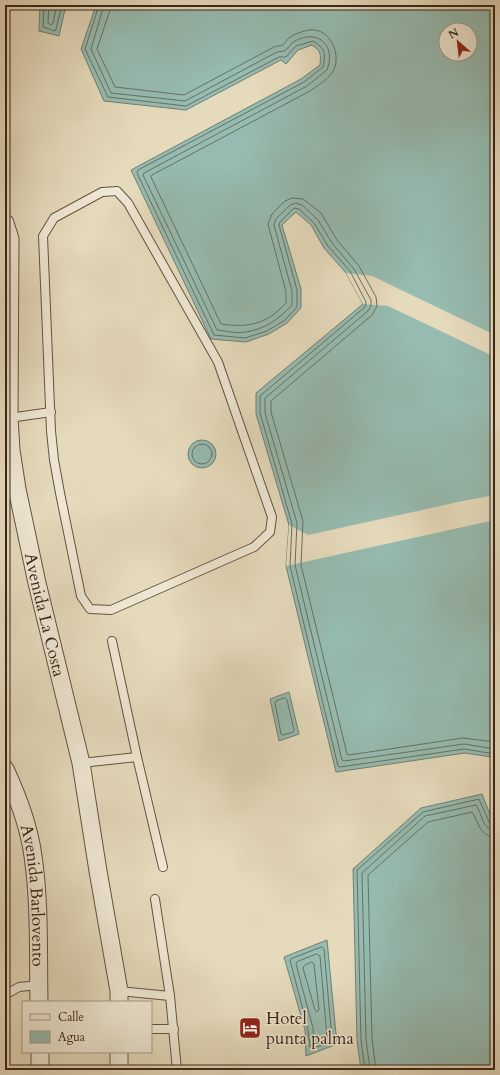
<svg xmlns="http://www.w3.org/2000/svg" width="500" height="1075" viewBox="0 0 500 1075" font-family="Cardo,serif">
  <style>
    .water { fill: #96bbb0; stroke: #727f73; fill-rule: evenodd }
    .pier { fill: #e5dabc }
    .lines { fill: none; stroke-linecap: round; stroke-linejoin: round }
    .shore { stroke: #687064; stroke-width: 1 }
    .lane-casing { stroke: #665241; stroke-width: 10 }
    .street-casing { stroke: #665241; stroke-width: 19 }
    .lane { stroke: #eee7d3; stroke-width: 8 }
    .street { stroke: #eee7d3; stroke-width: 17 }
    .labels { text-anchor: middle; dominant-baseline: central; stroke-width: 3; stroke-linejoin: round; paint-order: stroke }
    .street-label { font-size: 17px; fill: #3b2518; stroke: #eee7d3 }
    .poi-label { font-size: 17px; fill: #3b2518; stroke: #eee7d3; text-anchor: start }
  </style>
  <rect width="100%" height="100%" fill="#e5dabc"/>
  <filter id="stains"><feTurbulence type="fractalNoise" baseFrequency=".005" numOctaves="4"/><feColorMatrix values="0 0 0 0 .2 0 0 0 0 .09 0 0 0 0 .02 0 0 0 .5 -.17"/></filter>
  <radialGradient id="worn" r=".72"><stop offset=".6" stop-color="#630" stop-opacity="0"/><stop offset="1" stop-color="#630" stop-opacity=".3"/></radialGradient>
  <g class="water">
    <path d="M40 5H66L59 36 39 31Z"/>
    <path d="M96 5H495V759L491 757 465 753 336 772 286 566 289 525 256 414V393L363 304 346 273 324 248 311 225 296 212 282 225 301 289V308L287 323 269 334 246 342 211 339 131 170 301 79 320 65C321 54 321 51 312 45L298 50 286 64 281 60 186 110 104 101 81 49ZM446 30H470V54H446Z"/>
    <circle cx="202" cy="454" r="14"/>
    <path d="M289 692 299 734 279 741 270 699Z"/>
    <path d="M482 794 495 827V1070H361L357 1040 353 869 421 808Z"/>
    <path d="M327 940 337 1044 306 1056 305 1030 284 957Z"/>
  </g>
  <g class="pier">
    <path d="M346 273 372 276 495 335V360L491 355 388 306 363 304Z"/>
    <path d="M495 495V520L286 566 289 525 308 535 463 501Z"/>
  </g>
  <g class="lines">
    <g class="shore">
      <path d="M44 5 43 27 55 31 56 29 62 5"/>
      <path d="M49 5 48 23 51 25 53 23 57 5"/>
      <path d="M99 5 85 49 108 97 186 106 279 57H286L296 46 313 41C325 48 326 53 323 67L304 82 138 170 137 173 214 335 245 338 267 331 285 320 297 307V290L279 225 280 222 294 208 299 209 314 223 328 246 350 271 366 302 365 307 260 396V413L292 524 290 566 338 766 340 767 464 749 495 754"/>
      <path d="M104 5 91 49 111 93 185 101 277 52C280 51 284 52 286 50 288 48 290 45 292 43 303 35 319 34 326 45 331 52 330 62 327 70L307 86 144 173 143 175 217 330C226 331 237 334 246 332 265 329 279 319 292 305V291L274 225 276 219 290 205 296 203 302 205 318 220 332 243 354 269 371 300V306L368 311 265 398V413L297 523 295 565 342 760 344 761 464 744 495 749"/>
      <path d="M111 5 110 10 97 49 115 87 184 95 274 47C276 46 281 46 283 45 285 43 287 39 289 38 294 34 303 31 309 30 331 27 343 57 332 73 327 80 317 86 310 91L152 175 151 177 221 324C249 328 267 324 286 303V292L268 224 272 214 285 201 292 198 303 199 321 213 337 240 359 266 376 297 377 306 372 315 271 401V412L303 521 301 565 347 754 349 755 463 738 495 742"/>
      <circle cx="202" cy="454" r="10"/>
      <path d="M285 698 287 700 294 730 293 732 283 735 281 734 275 703 276 701Z"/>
      <path d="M322 947 324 949 332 1040 331 1042 311 1049 310 1048 308 1029 290 960 291 959Z"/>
      <path d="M317 954 320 956 327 1037 326 1039 316 1042 314 1041 313 1028 296 964 297 962Z"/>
      <path d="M312 962 314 964 319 1010 317 1012 315 1010 303 968 304 966Z"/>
      <path d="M365 1070 361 1040 357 870 423 812 479 799 490 824 495 826"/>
      <path d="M370 1070 366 1039 362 873 425 816 476 805C482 813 482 830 495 831"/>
      <path d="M376 1070 372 1039 368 875 428 822 472 812C479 822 479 836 495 837"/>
    </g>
    <g class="lane-casing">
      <g id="lane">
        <path d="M117 191 128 203 218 362 272 517 270 532 254 547 111 610 90 609 81 596 60 493 54 460 51 431 43 236 54 218 102 192Z"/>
        <path d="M9 418 51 412"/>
        <path d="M112 641 137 757 163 867"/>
        <path d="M81 763 137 757"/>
        <path d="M155 899 170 996 177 1070"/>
        <path d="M119 991 170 996"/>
        <path d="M5 995 19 987 39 985"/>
        <path d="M151 1029H174"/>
      </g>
    </g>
    <g class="street-casing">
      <g id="street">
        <path id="s1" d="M5 223 10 239 9 418 11 450 17 489 37 583 81 763 98 871 119 991V1002"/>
        <path id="s2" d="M5 769C18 797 29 826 33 856 40 904 38 954 39 1002"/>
        <path d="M40 1052V1070"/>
        <path d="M119 1070V1052"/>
      </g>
    </g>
    <use href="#lane" class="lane"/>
    <use href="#street" class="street"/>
  </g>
  <defs>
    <g id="hotel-square" transform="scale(1.15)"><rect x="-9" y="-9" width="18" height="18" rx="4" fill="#8f2418" stroke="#eee7d3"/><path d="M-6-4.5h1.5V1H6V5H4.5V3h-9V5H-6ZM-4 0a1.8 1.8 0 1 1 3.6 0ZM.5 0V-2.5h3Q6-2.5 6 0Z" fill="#fff"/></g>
  </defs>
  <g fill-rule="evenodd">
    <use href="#hotel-square" x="250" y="1028"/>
  </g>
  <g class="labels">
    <g class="street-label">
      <text stroke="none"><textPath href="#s1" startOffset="396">Avenida La Costa</textPath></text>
      <text stroke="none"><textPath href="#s2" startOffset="131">Avenida Barlovento</textPath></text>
    </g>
    <g class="poi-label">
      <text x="266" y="1018">Hotel<tspan x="266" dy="20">punta palma</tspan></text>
    </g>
  </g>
  <rect width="500" height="1075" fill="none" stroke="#e5dabc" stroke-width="20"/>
  <rect x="6" y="6" width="488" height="1063" fill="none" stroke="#3b2518" stroke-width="2"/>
  <rect x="10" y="10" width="480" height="1055" fill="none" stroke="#3b2518"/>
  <rect x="22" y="1001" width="130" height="52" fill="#eee7d3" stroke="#a69988"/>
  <rect x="30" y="1014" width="20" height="6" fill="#eee7d3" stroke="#a69988"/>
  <text x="58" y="1021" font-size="12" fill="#3b2518">Calle</text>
  <rect x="30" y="1031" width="20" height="12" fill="#96bbb0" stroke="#a69988"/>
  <text x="58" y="1041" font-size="12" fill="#3b2518">Agua</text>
  <g transform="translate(458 42) rotate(332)"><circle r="19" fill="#eee7d3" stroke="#a69988"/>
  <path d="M0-3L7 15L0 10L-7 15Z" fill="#8f2418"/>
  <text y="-6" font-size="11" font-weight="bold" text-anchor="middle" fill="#3b2518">N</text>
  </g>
  <rect width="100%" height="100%" filter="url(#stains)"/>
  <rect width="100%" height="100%" fill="url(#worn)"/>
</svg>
